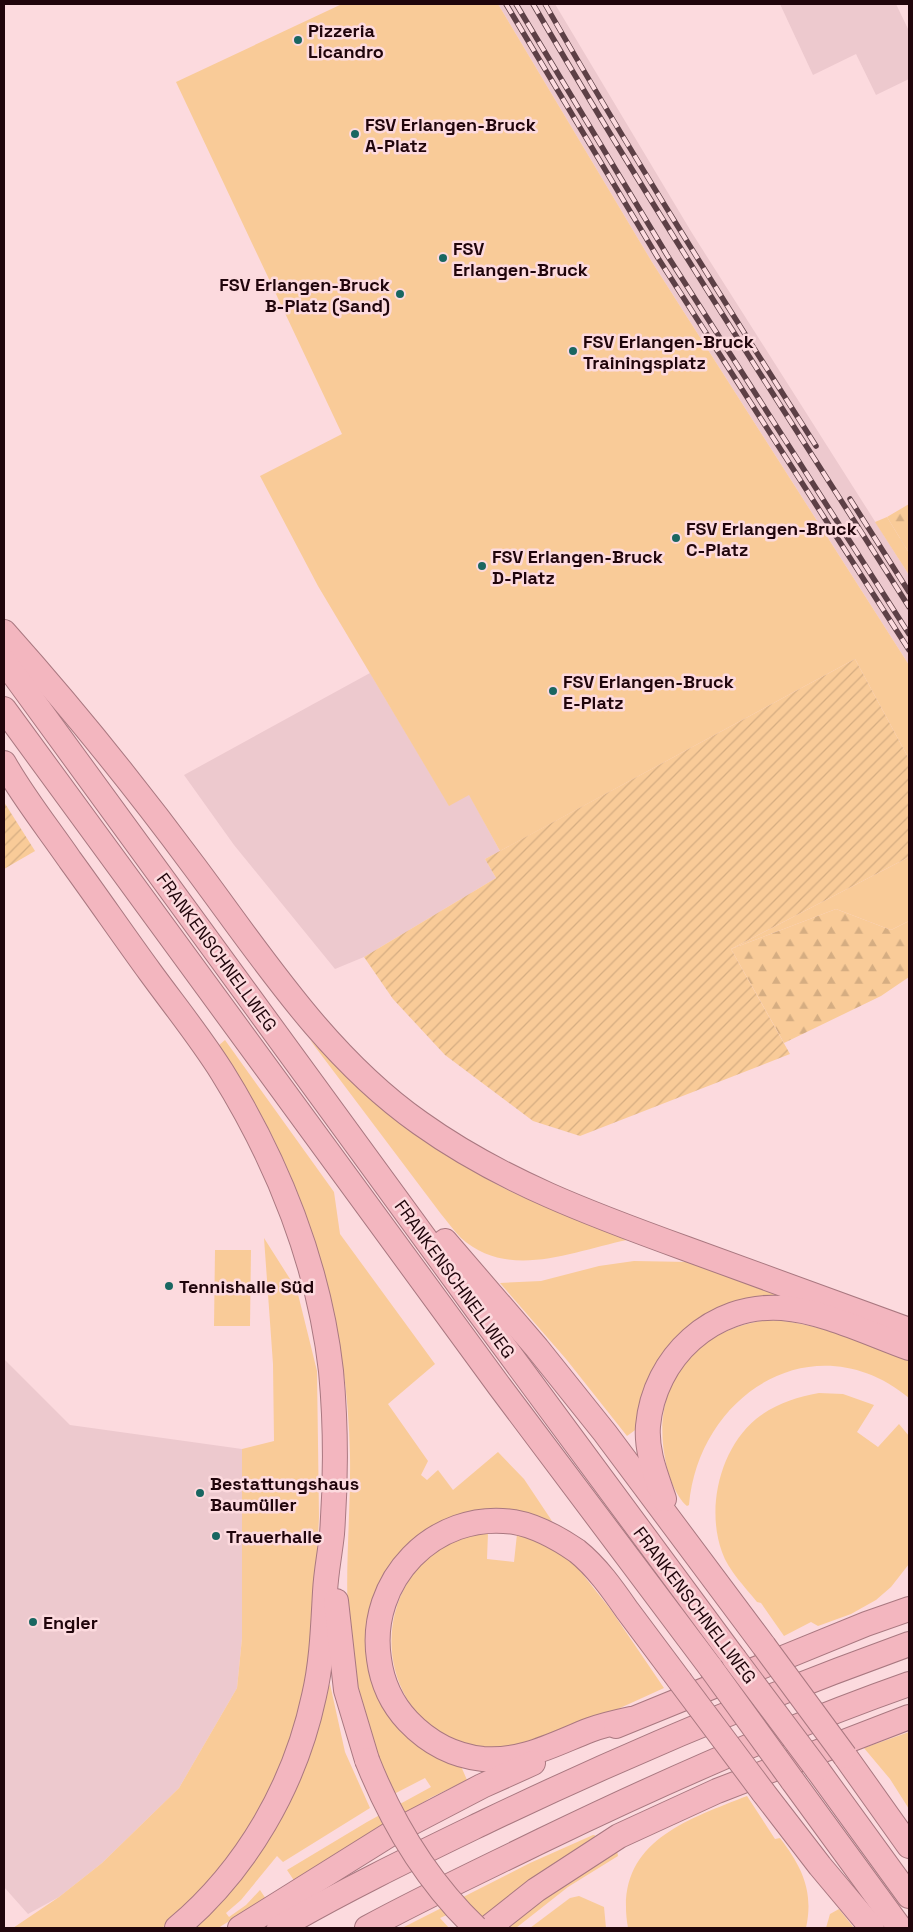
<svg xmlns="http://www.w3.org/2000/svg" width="913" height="1932" viewBox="0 0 913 1932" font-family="'Space Grotesk',sans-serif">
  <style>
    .built { fill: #edc9ce }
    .grass { fill: #f9cb98 }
    .forest { fill: url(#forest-firs) }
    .garden { fill: url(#garden-furrows) }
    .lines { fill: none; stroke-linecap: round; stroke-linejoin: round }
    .highway-casing { stroke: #a97880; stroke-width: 26 }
    .highway { stroke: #f3b6bf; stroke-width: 24 }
    .rail-casing { stroke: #5d4046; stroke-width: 5.5 }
    .rail { stroke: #fcdade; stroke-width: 4; stroke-dasharray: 11; stroke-linecap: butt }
    .highway-bridge-casing { stroke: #a97880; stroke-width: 26; stroke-linecap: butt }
    .highway-bridge { stroke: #f3b6bf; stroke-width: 24 }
    .poi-dot { fill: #196661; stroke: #fcdade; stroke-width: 2 }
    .labels { text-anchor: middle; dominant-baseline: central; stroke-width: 5; stroke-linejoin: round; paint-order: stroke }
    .poi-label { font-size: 18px; font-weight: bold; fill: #20050b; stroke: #fcdade; text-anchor: start }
    .street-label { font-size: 18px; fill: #20050b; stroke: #fcdade }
  </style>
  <defs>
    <pattern id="forest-firs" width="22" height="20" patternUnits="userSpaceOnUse" patternTransform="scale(1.25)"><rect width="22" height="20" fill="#f9cb98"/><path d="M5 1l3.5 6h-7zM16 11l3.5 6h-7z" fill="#d5ad82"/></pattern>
    <pattern id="garden-furrows" width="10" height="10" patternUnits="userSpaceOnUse" patternTransform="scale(1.25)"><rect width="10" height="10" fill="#f9cb98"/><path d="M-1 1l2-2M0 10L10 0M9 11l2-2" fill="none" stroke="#d5ad82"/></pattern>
  </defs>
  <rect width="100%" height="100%" fill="#fcdade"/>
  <g class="built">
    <path d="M498 4H555L692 233 909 575V665L652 262Z"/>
    <path d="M780 4H896L909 31V79L876 95 856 54 813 75Z"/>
    <path d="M370 673 449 805 469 794 500 851 485 859 496 878 364 957 335 969 234 845 184 775Z"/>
    <path d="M4 1359 70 1425 242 1449V1638L237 1688 179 1788 102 1863 59 1897 28 1914 4 1887Z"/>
  </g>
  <g class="grass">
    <path d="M342 4H498L652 262 909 665V759L855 659 500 851 469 795 449 806 318 586 260 476 342 434 176 82Z"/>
    <path d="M887 517 909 553V575L875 522Z"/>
    <path d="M909 857V921L891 930 836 909 731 949Z"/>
    <path d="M225 1040 334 1192 340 1234 435 1364 388 1404 428 1461 421 1475 427 1480 438 1470 453 1490 498 1452 524 1479 552 1521 524 1513 418 1538 369 1665 460 1764 467 1780 430 1798 295 1882 287 1870 367 1822 431 1787 425 1778 394 1794C372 1744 355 1687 349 1632 344 1573 351 1514 350 1455 348 1343 320 1229 269 1130 254 1100 236 1073 218 1046Z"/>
    <path d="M310 1040C367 1094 427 1148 498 1185 540 1207 584 1222 627 1240 573 1251 509 1281 461 1238 454 1231 447 1221 441 1214Z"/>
    <path d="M264 1238 297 1290 317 1371 319 1517 314 1618 308 1683 297 1724 269 1797 225 1866 189 1906 162 1928H13L59 1897 102 1863 179 1788 237 1688 242 1638V1449L274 1441 273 1364Z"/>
    <path d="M215 1250H251L250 1326H214Z"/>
    <path d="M634 1261 690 1262 791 1298 714 1312 638 1428 627 1436 566 1359 500 1283 541 1281 599 1266Z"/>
    <path d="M767 1320C817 1321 863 1344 909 1360V1398C816 1321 699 1392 689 1505L687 1506C675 1496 667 1472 665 1458 651 1384 694 1330 767 1320Z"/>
    <path d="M819 1393 843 1394 874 1405 857 1432 878 1447 899 1424 909 1436V1564L891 1587 876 1600 851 1614 818 1626 811 1622 784 1636 761 1603 757 1602C745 1587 728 1570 722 1552 706 1508 720 1449 756 1419 775 1404 796 1397 819 1393Z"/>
    <path d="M488 1533 487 1559 514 1562 517 1534 559 1551 577 1567 611 1610 664 1688C634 1702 604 1715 574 1728 559 1734 541 1745 524 1747 501 1750 472 1749 450 1738 388 1708 374 1626 414 1573 425 1558 443 1543 462 1537 470 1535 479 1534 488 1533Z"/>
    <path d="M330 1684 345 1752 370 1808 283 1862 277 1856 241 1900 226 1913 229 1917 246 1905 260 1890 266 1899 218 1928H192L213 1907Z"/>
    <path d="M909 1732V1809L890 1779 864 1748Z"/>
    <path d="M747 1796 775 1839 780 1838C802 1867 814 1891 806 1928H628C613 1843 684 1821 747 1796Z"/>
    <path d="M593 1835H595L593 1841 485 1920 469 1905 440 1918 449 1928H402L530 1863Z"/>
    <path d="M617 1851 618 1856 568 1887 516 1928H507L553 1892Z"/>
    <path d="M579 1896 604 1907 606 1928H530L570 1898Z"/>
    <path d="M839 1909 854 1928H826L830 1914Z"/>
  </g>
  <g class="forest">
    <path d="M909 504V553L887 517Z"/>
    <path d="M836 909 891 930 909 921V977L881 996 784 1043 731 949Z"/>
  </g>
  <g class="garden">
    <path d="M855 659 909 759V857L731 949 790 1054 580 1136 533 1121 445 1055 393 999 364 957 496 878 485 859Z"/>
    <path d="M4 802 35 851 4 869Z"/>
  </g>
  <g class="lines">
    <g class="highway-casing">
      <g id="highway">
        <path d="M4 632C71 707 134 785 194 866 262 957 326 1057 420 1123 501 1181 593 1215 687 1249 761 1276 835 1303 909 1330"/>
        <path d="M4 661 478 1311 734 1658"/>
        <path d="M4 709 500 1387 711 1668"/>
        <path d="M4 763C23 797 48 828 70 860 97 897 123 935 150 972 174 1005 200 1037 222 1072 278 1162 319 1265 331 1371 336 1424 336 1480 332 1534 330 1553 326 1572 325 1592 323 1627 322 1662 314 1696 295 1785 247 1869 177 1928"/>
        <path d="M445 1241 537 1348 605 1433 764 1646"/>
        <path d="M664 1499C656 1475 646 1452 648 1426 654 1357 713 1303 782 1308 823 1311 870 1334 909 1348"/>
        <path d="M336 1601 346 1690 367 1760"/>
        <path d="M631 1719C617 1722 603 1725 590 1730 554 1744 523 1762 483 1759 454 1756 428 1742 408 1721 392 1704 382 1682 379 1659 367 1581 434 1510 514 1522 537 1526 558 1538 577 1551 597 1567 613 1590 627 1610 645 1634 663 1658 680 1681"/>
        <path d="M616 1726 866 1624 909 1609"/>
        <path d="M845 1756 909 1846"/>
        <path d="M817 1769 909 1896"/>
        <path d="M792 1780 900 1928"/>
        <path d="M763 1792 820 1866 872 1928"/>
        <path d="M240 1928 392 1833 482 1786 533 1763"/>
        <path d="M279 1928C346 1889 417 1855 487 1821 625 1755 765 1696 909 1644"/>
        <path d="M367 1928C424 1897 484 1869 543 1840 663 1782 784 1728 909 1684"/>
        <path d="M488 1928 536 1890 619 1836 717 1791 909 1717"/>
      </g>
    </g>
    <use href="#highway" class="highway"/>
    <g class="rail-casing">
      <g id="rail">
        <path d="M506 4 658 258 909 650"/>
        <path d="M516 4 667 255 909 634"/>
        <path d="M533 4C652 209 782 407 909 607"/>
        <path d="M545 4C631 154 723 300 816 446"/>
        <path d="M850 499 909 592"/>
      </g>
    </g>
    <use href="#rail" class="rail"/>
    <g class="highway-bridge-casing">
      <g id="highway-bridge">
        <path d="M764 1646 845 1756"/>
        <path d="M734 1658 817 1769"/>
        <path d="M711 1668 792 1780"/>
        <path d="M680 1681 763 1792"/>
        <path d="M367 1760C392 1823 427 1881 476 1928"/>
      </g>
    </g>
    <use href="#highway-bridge" class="highway-bridge"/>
  </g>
  <g class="poi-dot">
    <circle cx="298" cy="40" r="5"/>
    <circle cx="355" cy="134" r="5"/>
    <circle cx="443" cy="258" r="5"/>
    <circle cx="400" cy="294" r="5"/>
    <circle cx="573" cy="351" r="5"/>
    <circle cx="676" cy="538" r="5"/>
    <circle cx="482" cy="566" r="5"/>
    <circle cx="553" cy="691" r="5"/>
    <circle cx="169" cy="1286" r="5"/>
    <circle cx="200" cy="1493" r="5"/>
    <circle cx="216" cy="1536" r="5"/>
    <circle cx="33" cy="1622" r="5"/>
  </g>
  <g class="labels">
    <g class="poi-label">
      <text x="308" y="30">Pizzeria<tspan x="308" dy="21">Licandro</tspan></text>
      <text x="365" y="124">FSV Erlangen-Bruck<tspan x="365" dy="21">A-Platz</tspan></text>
      <text x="453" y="248">FSV<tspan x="453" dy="21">Erlangen-Bruck</tspan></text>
      <text x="390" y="284" text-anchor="end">FSV Erlangen-Bruck<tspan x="390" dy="21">B-Platz (Sand)</tspan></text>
      <text x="583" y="341">FSV Erlangen-Bruck<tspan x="583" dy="21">Trainingsplatz</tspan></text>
      <text x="686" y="528">FSV Erlangen-Bruck<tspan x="686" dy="21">C-Platz</tspan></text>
      <text x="492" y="556">FSV Erlangen-Bruck<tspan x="492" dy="21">D-Platz</tspan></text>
      <text x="563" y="681">FSV Erlangen-Bruck<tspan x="563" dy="21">E-Platz</tspan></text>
      <text x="179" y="1286">Tennishalle Süd</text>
      <text x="210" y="1483">Bestattungshaus<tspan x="210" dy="21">Baumüller</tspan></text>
      <text x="226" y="1536">Trauerhalle</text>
      <text x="43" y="1622">Engler</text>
    </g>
    <g class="street-label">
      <text transform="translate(217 952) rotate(54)">FRANKENSCHNELLWEG</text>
      <text transform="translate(455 1279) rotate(54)">FRANKENSCHNELLWEG</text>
      <text transform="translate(695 1605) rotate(53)">FRANKENSCHNELLWEG</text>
    </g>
  </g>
  <rect width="913" height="1932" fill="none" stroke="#20050b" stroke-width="10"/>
</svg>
